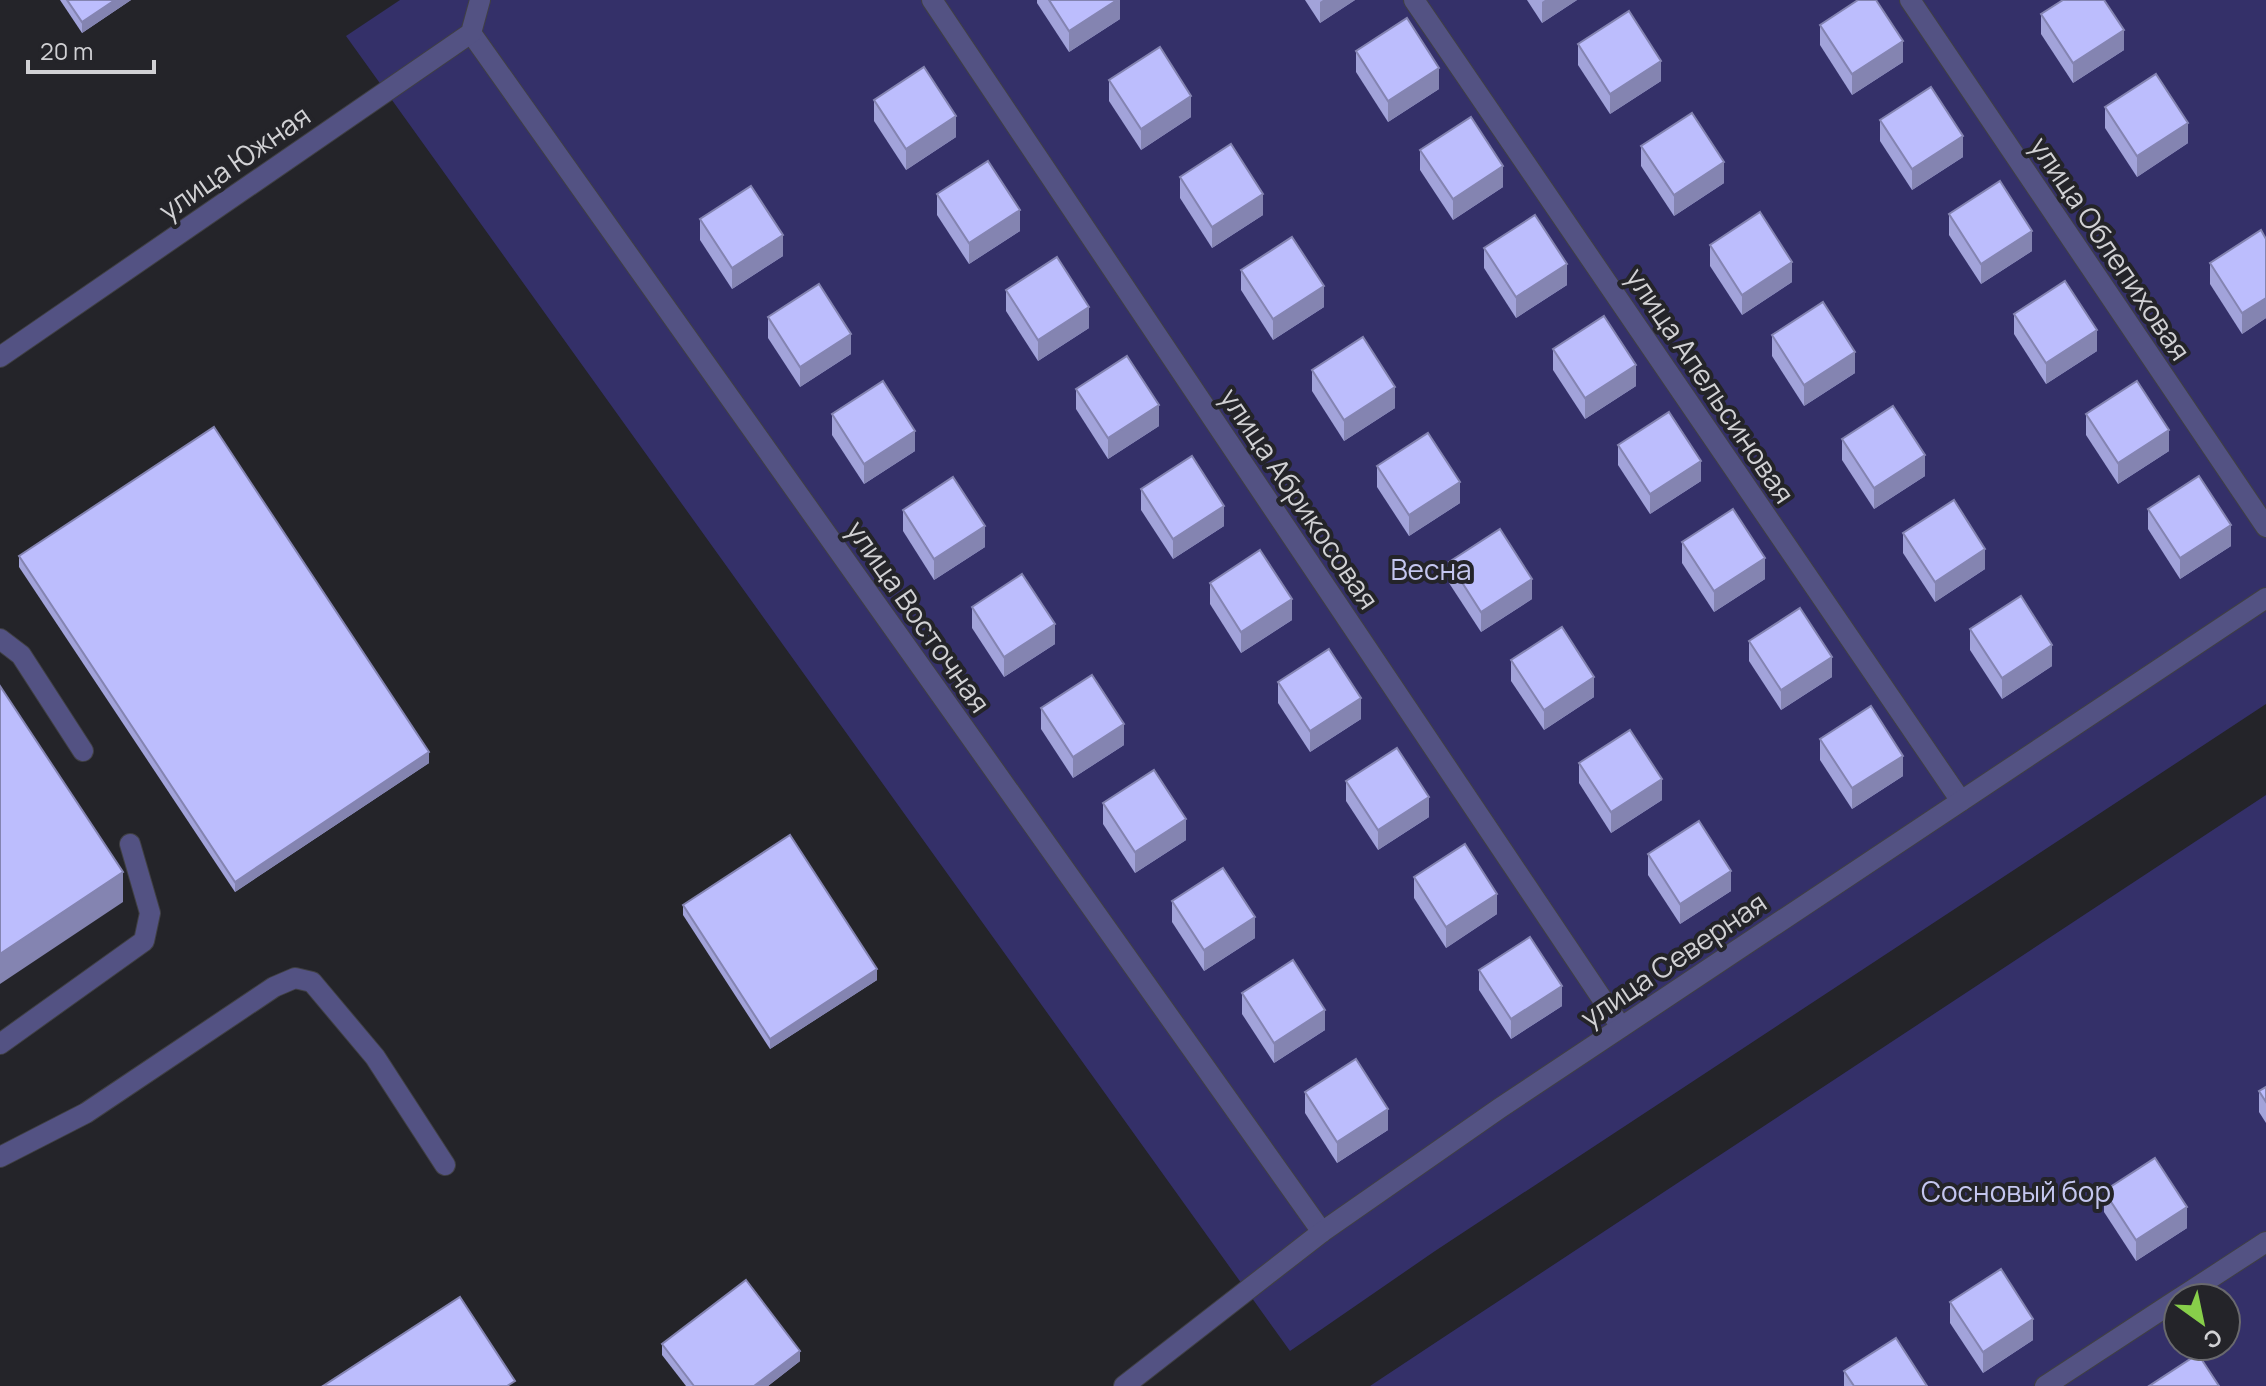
<svg xmlns="http://www.w3.org/2000/svg" width="2266" height="1386" viewBox="0 0 2266 1386" font-family="Manrope,sans-serif">
  <style>
    .green { fill: #343069; fill-rule: evenodd }
    .lines { fill: none; stroke-linecap: round; stroke-linejoin: round }
    .minor-casing { stroke: #404044; stroke-width: 22 }
    .minor { stroke: #535283; stroke-width: 20 }
    .wall { fill: #a2a3da }
    .shaded-wall { fill: #8484b1 }
    .building { fill: #bcbdfd; stroke: #8484b1; stroke-width: 2 }
    .labels { text-anchor: middle; dominant-baseline: central; stroke-width: 8; stroke-linejoin: round; paint-order: stroke }
    .street-label { font-size: 28px; fill: #d1d1d4; stroke: #242429 }
    .park-label { font-size: 28px; fill: #c4c6ef; stroke: #242429 }
  </style>
  <rect width="100%" height="100%" fill="#242429"/>
  <g class="green">
    <path d="M400 0H2266V704L1435 1251 1290 1351 346 36Z"/>
    <path d="M2266 795V1386H1370L1441 1339ZM2178 1298H2226V1346H2178Z"/>
  </g>
  <g class="lines">
    <g class="minor-casing">
      <g id="minor">
        <path d="M932 0 1621 1027"/>
        <path d="M1414 0 1961 801"/>
        <path d="M1910 0 2266 527"/>
        <path d="M471 33 1322 1232"/>
        <path d="M0 357 471 33 480 0"/>
        <path d="M0 639 21 655 83 751"/>
        <path d="M0 1044 144 941 150 913 130 844"/>
        <path d="M0 1157 86 1113 274 987 295 978 312 982 375 1057 445 1165"/>
        <path d="M2180 1298 2266 1242"/>
        <path d="M1124 1386 1322 1232 1500 1108 2266 598"/>
        <path d="M2045 1386 2178 1299"/>
      </g>
    </g>
    <use href="#minor" class="minor"/>
  </g>
  <g class="wall">
    <path d="M60 0H131L82 33Z"/>
    <path d="M1037 0H1120V19L1069 52 1037 3Z"/>
    <path d="M1305 0H1355L1320 23Z"/>
    <path d="M1527 0H1577L1542 23Z"/>
    <path d="M2041 14 2124 50 2073 83 2041 34Z"/>
    <path d="M1820 25 1903 62 1852 95 1820 45Z"/>
    <path d="M1578 44 1661 81 1610 114 1578 65Z"/>
    <path d="M1356 51 1439 89 1388 122 1356 72Z"/>
    <path d="M1109 80 1191 117 1141 150 1109 101Z"/>
    <path d="M874 100 956 137 906 170 874 121Z"/>
    <path d="M2105 107 2188 143 2137 177 2105 128Z"/>
    <path d="M1880 120 1963 157 1912 190 1880 141Z"/>
    <path d="M1641 146 1724 183 1674 216 1641 166Z"/>
    <path d="M1420 150 1503 187 1453 220 1420 170Z"/>
    <path d="M1180 177 1263 215 1212 248 1180 198Z"/>
    <path d="M937 194 1020 231 969 264 937 215Z"/>
    <path d="M1949 214 2032 251 1981 284 1949 235Z"/>
    <path d="M700 219 783 256 732 289 700 240Z"/>
    <path d="M2266 239V318L2242 334 2210 284V263Z"/>
    <path d="M1710 245 1792 282 1742 315 1710 266Z"/>
    <path d="M1484 248 1567 285 1516 318 1484 268Z"/>
    <path d="M1241 270 1324 307 1273 340 1241 290Z"/>
    <path d="M1006 290 1089 328 1038 361 1006 311Z"/>
    <path d="M2014 314 2097 351 2046 384 2014 334Z"/>
    <path d="M768 317 851 354 800 387 768 338Z"/>
    <path d="M1772 335 1855 373 1804 406 1772 356Z"/>
    <path d="M1553 349 1636 386 1585 419 1553 370Z"/>
    <path d="M1312 370 1395 408 1344 441 1312 391Z"/>
    <path d="M1076 389 1159 426 1108 459 1076 409Z"/>
    <path d="M832 414 915 451 864 484 832 435Z"/>
    <path d="M2086 414 2169 451 2118 484 2086 435Z"/>
    <path d="M1842 439 1925 476 1874 509 1842 460Z"/>
    <path d="M1618 445 1701 481 1650 514 1618 465Z"/>
    <path d="M1377 466 1460 503 1409 536 1377 487Z"/>
    <path d="M1141 489 1224 526 1173 559 1141 510Z"/>
    <path d="M2148 509 2231 546 2180 579 2148 529Z"/>
    <path d="M903 510 985 547 934 580 903 531Z"/>
    <path d="M1903 533 1985 569 1935 602 1903 553Z"/>
    <path d="M1682 542 1765 579 1714 612 1682 563Z"/>
    <path d="M19 556 429 763 235 892 19 567Z"/>
    <path d="M1449 562 1532 599 1481 632 1449 583Z"/>
    <path d="M1210 583 1292 620 1241 653 1210 604Z"/>
    <path d="M972 607 1055 644 1004 677 972 628Z"/>
    <path d="M1970 629 2052 666 2002 699 1970 650Z"/>
    <path d="M1749 641 1832 677 1781 710 1749 661Z"/>
    <path d="M1511 660 1594 697 1544 730 1511 681Z"/>
    <path d="M1278 682 1361 719 1310 752 1278 703Z"/>
    <path d="M1041 708 1124 745 1073 778 1041 729Z"/>
    <path d="M1820 739 1903 776 1852 809 1820 760Z"/>
    <path d="M1579 763 1662 800 1611 833 1579 783Z"/>
    <path d="M1346 781 1429 817 1378 850 1346 801Z"/>
    <path d="M1103 803 1186 840 1135 873 1103 824Z"/>
    <path d="M1648 854 1731 891 1680 924 1648 875Z"/>
    <path d="M1414 877 1497 914 1446 948 1414 898Z"/>
    <path d="M1172 901 1255 938 1204 971 1172 922Z"/>
    <path d="M683 905 877 980 770 1049 683 915Z"/>
    <path d="M1479 970 1562 1006 1511 1039 1479 990Z"/>
    <path d="M1242 993 1325 1030 1274 1063 1242 1014Z"/>
    <path d="M2266 1087V1123L2259 1112V1091Z"/>
    <path d="M1305 1092 1388 1130 1337 1163 1305 1113Z"/>
    <path d="M2104 1191 2187 1228 2136 1261 2104 1212Z"/>
    <path d="M1950 1302 2033 1340 1983 1373 1950 1323Z"/>
    <path d="M662 1344 800 1361 768 1386H686L662 1355Z"/>
    <path d="M1844 1371 1927 1386H1844Z"/>
  </g>
  <g class="shaded-wall">
    <path d="M115 0H131L82 33V22Z"/>
    <path d="M1117 0H1120V19L1069 52V31Z"/>
    <path d="M1323 0H1355L1320 23V2Z"/>
    <path d="M1545 0H1577L1542 23V2Z"/>
    <path d="M2124 30V50L2073 83V63Z"/>
    <path d="M1903 41V62L1852 95V74Z"/>
    <path d="M1661 61V81L1610 114V94Z"/>
    <path d="M1439 68V89L1388 122V101Z"/>
    <path d="M1191 96V117L1141 150V129Z"/>
    <path d="M956 116V137L906 170V149Z"/>
    <path d="M2188 123V143L2137 177V156Z"/>
    <path d="M1963 136V157L1912 190V169Z"/>
    <path d="M1724 162V183L1674 216V195Z"/>
    <path d="M1503 166V187L1453 220V199Z"/>
    <path d="M1263 194V215L1212 248V227Z"/>
    <path d="M1020 210V231L969 264V243Z"/>
    <path d="M2032 231V251L1981 284V264Z"/>
    <path d="M783 235V256L732 289V268Z"/>
    <path d="M1792 262V282L1742 315V295Z"/>
    <path d="M1567 264V285L1516 318V297Z"/>
    <path d="M1324 286V307L1273 340V319Z"/>
    <path d="M2266 298V318L2242 334V313Z"/>
    <path d="M1089 307V328L1038 361V340Z"/>
    <path d="M2097 330V351L2046 384V363Z"/>
    <path d="M851 334V354L800 387V367Z"/>
    <path d="M1855 352V373L1804 406V385Z"/>
    <path d="M1636 365V386L1585 419V398Z"/>
    <path d="M1395 387V408L1344 441V420Z"/>
    <path d="M1159 405V426L1108 459V438Z"/>
    <path d="M2169 430V451L2118 484V463Z"/>
    <path d="M915 431V451L864 484V464Z"/>
    <path d="M1925 455V476L1874 509V488Z"/>
    <path d="M1701 461V481L1650 514V494Z"/>
    <path d="M1460 482V503L1409 536V515Z"/>
    <path d="M1224 506V526L1173 559V539Z"/>
    <path d="M2231 525V546L2180 579V558Z"/>
    <path d="M985 526V547L934 580V559Z"/>
    <path d="M1985 549V569L1935 602V582Z"/>
    <path d="M1765 558V579L1714 612V591Z"/>
    <path d="M1532 579V599L1481 632V612Z"/>
    <path d="M1292 599V620L1241 653V632Z"/>
    <path d="M1055 624V644L1004 677V657Z"/>
    <path d="M2052 645V666L2002 699V678Z"/>
    <path d="M1832 657V677L1781 710V690Z"/>
    <path d="M1594 677V697L1544 730V710Z"/>
    <path d="M1361 698V719L1310 752V731Z"/>
    <path d="M1124 724V745L1073 778V757Z"/>
    <path d="M429 752V763L235 892V882Z"/>
    <path d="M1903 756V776L1852 809V788Z"/>
    <path d="M1662 779V800L1611 833V812Z"/>
    <path d="M1429 797V817L1378 850V830Z"/>
    <path d="M1186 819V840L1135 873V852Z"/>
    <path d="M1731 871V891L1680 924V904Z"/>
    <path d="M123 872V902L0 984V954Z"/>
    <path d="M1497 894V914L1446 948V927Z"/>
    <path d="M1255 917V938L1204 971V950Z"/>
    <path d="M877 969V980L770 1049V1039Z"/>
    <path d="M1562 986V1006L1511 1039V1019Z"/>
    <path d="M1325 1010V1030L1274 1063V1043Z"/>
    <path d="M1388 1109V1130L1337 1163V1142Z"/>
    <path d="M2187 1207V1228L2136 1261V1240Z"/>
    <path d="M2033 1319V1340L1983 1373V1352Z"/>
    <path d="M800 1351V1361L768 1386H754Z"/>
  </g>
  <g class="building">
    <path d="M67 0H115L82 22Z"/>
    <path d="M1049 0H1117L1069 31Z"/>
    <path d="M1858 0H1876L1903 41 1852 74 1820 25Z"/>
    <path d="M2063 0H2104L2124 30 2073 63 2041 14Z"/>
    <path d="M1629 11 1661 61 1610 94 1578 44Z"/>
    <path d="M1407 18 1439 68 1388 101 1356 51Z"/>
    <path d="M1160 47 1191 96 1141 129 1109 80Z"/>
    <path d="M924 67 956 116 906 149 874 100Z"/>
    <path d="M2156 74 2188 123 2137 156 2105 107Z"/>
    <path d="M1931 87 1963 136 1912 169 1880 120Z"/>
    <path d="M1692 113 1724 162 1674 195 1641 146Z"/>
    <path d="M1471 117 1503 166 1453 199 1420 150Z"/>
    <path d="M1231 144 1263 194 1212 227 1180 177Z"/>
    <path d="M988 161 1020 210 969 243 937 194Z"/>
    <path d="M2000 181 2032 231 1981 264 1949 214Z"/>
    <path d="M751 186 783 235 732 268 700 219Z"/>
    <path d="M1760 212 1792 262 1742 295 1710 245Z"/>
    <path d="M1535 215 1567 264 1516 297 1484 248Z"/>
    <path d="M2261 230 2266 239V298L2242 313 2210 263Z"/>
    <path d="M1292 237 1324 286 1273 319 1241 270Z"/>
    <path d="M1057 257 1089 307 1038 340 1006 290Z"/>
    <path d="M2065 281 2097 330 2046 363 2014 314Z"/>
    <path d="M819 284 851 334 800 367 768 317Z"/>
    <path d="M1823 302 1855 352 1804 385 1772 335Z"/>
    <path d="M1604 316 1636 365 1585 398 1553 349Z"/>
    <path d="M1363 337 1395 387 1344 420 1312 370Z"/>
    <path d="M1127 356 1159 405 1108 438 1076 389Z"/>
    <path d="M883 381 915 431 864 464 832 414Z"/>
    <path d="M2137 381 2169 430 2118 463 2086 414Z"/>
    <path d="M1893 406 1925 455 1874 488 1842 439Z"/>
    <path d="M1669 412 1701 461 1650 494 1618 445Z"/>
    <path d="M214 427 429 752 235 882 19 556Z"/>
    <path d="M1428 433 1460 482 1409 515 1377 466Z"/>
    <path d="M1192 456 1224 506 1173 539 1141 489Z"/>
    <path d="M2199 476 2231 525 2180 558 2148 509Z"/>
    <path d="M953 477 985 526 934 559 903 510Z"/>
    <path d="M1954 500 1985 549 1935 582 1903 533Z"/>
    <path d="M1733 509 1765 558 1714 591 1682 542Z"/>
    <path d="M1500 529 1532 579 1481 612 1449 562Z"/>
    <path d="M1260 550 1292 599 1241 632 1210 583Z"/>
    <path d="M1022 574 1055 624 1004 657 972 607Z"/>
    <path d="M2021 596 2052 645 2002 678 1970 629Z"/>
    <path d="M1800 608 1832 657 1781 690 1749 641Z"/>
    <path d="M1562 627 1594 677 1544 710 1511 660Z"/>
    <path d="M1329 649 1361 698 1310 731 1278 682Z"/>
    <path d="M1092 675 1124 724 1073 757 1041 708Z"/>
    <path d="M0 686 123 872 0 954Z"/>
    <path d="M1871 706 1903 756 1852 788 1820 739Z"/>
    <path d="M1630 730 1662 779 1611 812 1579 763Z"/>
    <path d="M1397 748 1429 797 1378 830 1346 781Z"/>
    <path d="M1154 770 1186 819 1135 852 1103 803Z"/>
    <path d="M1699 821 1731 871 1680 904 1648 854Z"/>
    <path d="M790 835 877 969 770 1039 683 905Z"/>
    <path d="M1465 844 1497 894 1446 927 1414 877Z"/>
    <path d="M1223 868 1255 917 1204 950 1172 901Z"/>
    <path d="M1530 937 1562 986 1511 1019 1479 970Z"/>
    <path d="M1293 960 1325 1010 1274 1043 1242 993Z"/>
    <path d="M1356 1059 1388 1109 1337 1142 1305 1092Z"/>
    <path d="M2266 1087V1102L2259 1091Z"/>
    <path d="M2155 1158 2187 1207 2136 1240 2104 1191Z"/>
    <path d="M2001 1269 2033 1319 1983 1352 1950 1302Z"/>
    <path d="M746 1280 800 1351 754 1386H694L662 1344Z"/>
    <path d="M460 1297 515 1381 507 1386H323Z"/>
    <path d="M1896 1338 1927 1386H1854L1844 1371Z"/>
    <path d="M2198 1354 2219 1386H2149Z"/>
  </g>
  <g class="labels">
    <g class="street-label">
      <text transform="translate(234 162) rotate(-35)">улица Южная</text>
      <text transform="translate(2111 248) rotate(56)">улица Облепиховая</text>
      <text transform="translate(1711 385) rotate(56)">улица Апельсиновая</text>
      <text transform="translate(1300 498) rotate(56)">улица Абрикосовая</text>
      <text transform="translate(919 616) rotate(55)">улица Восточная</text>
      <text transform="translate(1673 959) rotate(-34)">улица Северная</text>
    </g>
    <g class="park-label">
      <text x="1431" y="569">Весна</text>
      <text x="2016" y="1191">Сосновый бор</text>
    </g>
  </g>
  <g transform="translate(2202 1322) rotate(147)"><circle r="38" fill="#242429" stroke="#69696d" stroke-width="2"/>
  <path d="M0-6L14 30L0 20L-14 30Z" fill="#87cf4a"/>
  <text y="-12" font-size="22" font-weight="bold" text-anchor="middle" fill="#d1d1d4">С</text>
  </g>
  <path d="M28 60v12h126v-12" fill="none" stroke="#d1d1d4" stroke-width="4"/>
  <text x="40" y="60" font-size="24" fill="#d1d1d4" stroke="#242429" stroke-width="6" paint-order="stroke">20 m</text>
</svg>
